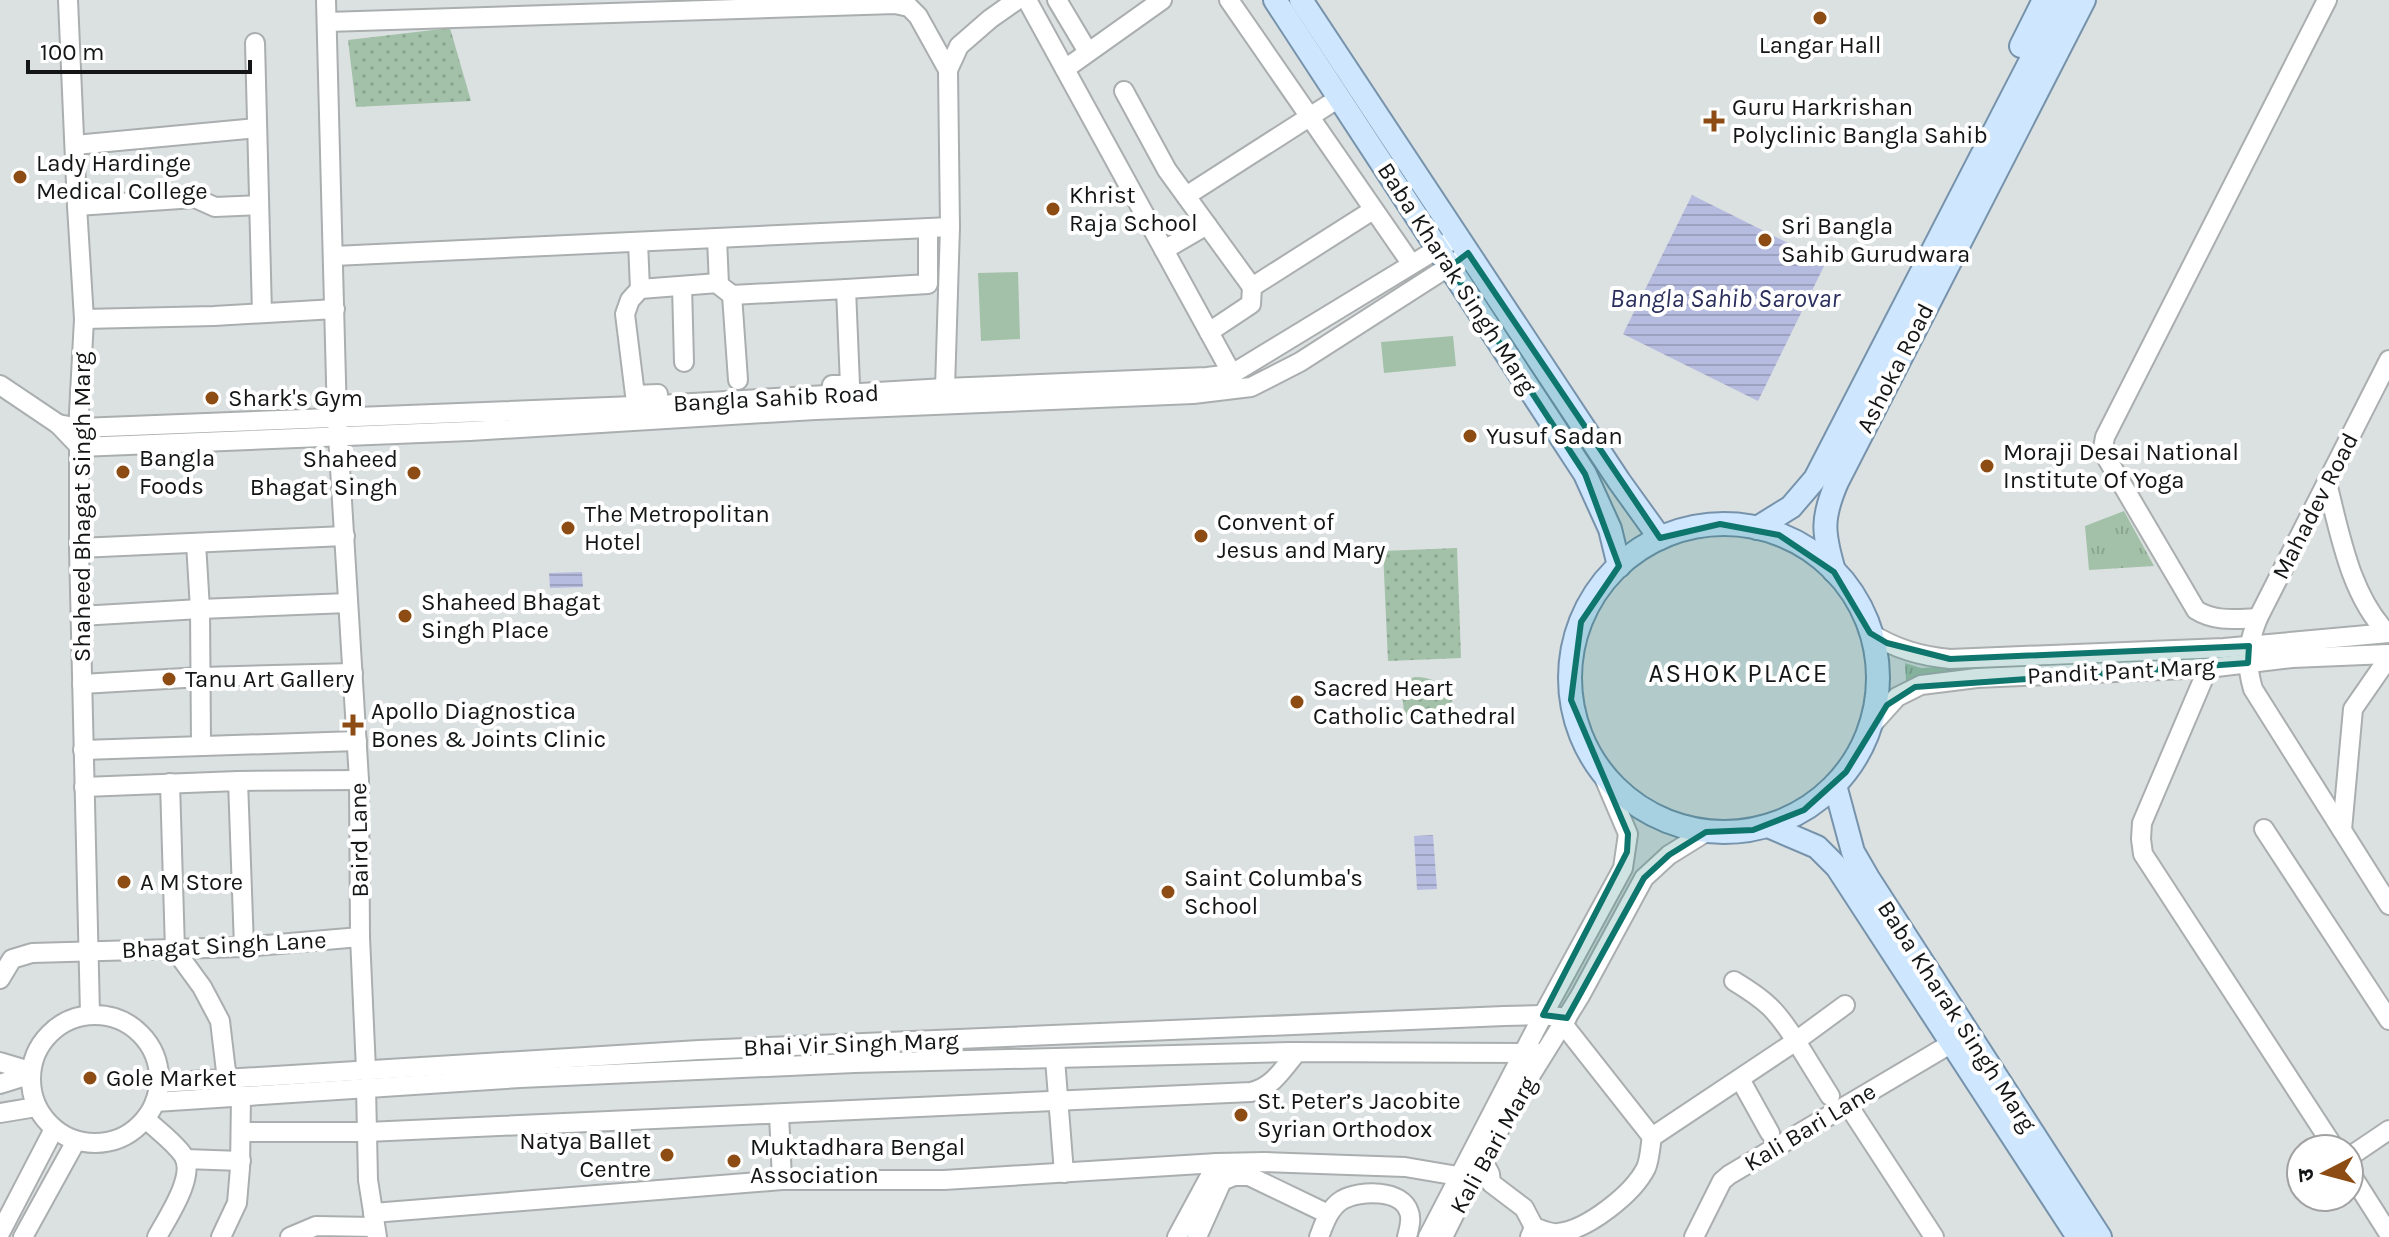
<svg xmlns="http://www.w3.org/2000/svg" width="2389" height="1237" viewBox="0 0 2389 1237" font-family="Karla,'Noto Sans Devanagari',sans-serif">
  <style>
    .grass { fill: url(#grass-tufts) }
    .park { fill: url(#park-dots) }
    .pitch { fill: #a2c1a8 }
    .water { fill: url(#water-rules) }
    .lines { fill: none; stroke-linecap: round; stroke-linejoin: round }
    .minor-casing { stroke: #aaaeaf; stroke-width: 22 }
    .major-casing { stroke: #7793ac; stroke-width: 26 }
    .minor { stroke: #fff; stroke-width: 18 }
    .major { stroke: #cee7fe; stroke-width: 22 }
    .marked { fill: #0f766e; fill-opacity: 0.2; stroke: #0f766e; stroke-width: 6; stroke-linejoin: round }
    .poi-dot { fill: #8c4c13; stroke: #fff; stroke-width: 3 }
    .labels { text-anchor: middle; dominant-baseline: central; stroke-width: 8; stroke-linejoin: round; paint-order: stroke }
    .poi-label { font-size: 24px; fill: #141516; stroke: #fff; text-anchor: start }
    .street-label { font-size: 24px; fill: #141516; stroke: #fff }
    .water-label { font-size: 26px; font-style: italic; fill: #2b2f5d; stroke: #fff }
    .neighbourhood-label { font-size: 26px; letter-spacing: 2px; fill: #141516; stroke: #fff }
  </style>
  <defs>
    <pattern id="grass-tufts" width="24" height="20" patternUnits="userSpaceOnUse" patternTransform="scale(2)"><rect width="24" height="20" fill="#a2c1a8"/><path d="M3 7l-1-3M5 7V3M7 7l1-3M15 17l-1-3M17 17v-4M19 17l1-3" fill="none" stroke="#8ba590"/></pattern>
    <pattern id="park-dots" width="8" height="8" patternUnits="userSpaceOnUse" patternTransform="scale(2)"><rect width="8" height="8" fill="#a2c1a8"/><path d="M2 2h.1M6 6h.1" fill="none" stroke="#8ba590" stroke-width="1.8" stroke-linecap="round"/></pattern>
    <pattern id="water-rules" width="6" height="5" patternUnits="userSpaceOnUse" patternTransform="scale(2)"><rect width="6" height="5" fill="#b6bce0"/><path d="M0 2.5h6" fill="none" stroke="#9ca1bf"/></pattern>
  </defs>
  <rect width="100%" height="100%" fill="#dbe0e1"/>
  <g class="grass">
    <path d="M2124 511 2154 566 2089 570 2085 526Z"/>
    <path d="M1905 663 1921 668 1973 665 1974 671 1921 674 1906 681Z"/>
  </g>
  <g class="park">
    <path d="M450 28 471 101 356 107 348 40Z"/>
    <path d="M1457 548 1461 658 1388 661 1383 551Z"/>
    <path d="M1415 677C1431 677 1445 683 1453 698 1448 714 1435 721 1419 725L1405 720 1401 685 1406 680Z"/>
  </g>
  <g class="pitch">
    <path d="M1018 272 1020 339 981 341 978 273Z"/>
    <path d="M1453 336 1456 366 1384 373 1381 342Z"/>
  </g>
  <g class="water">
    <path d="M1692 195 1826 262 1758 401 1623 334Z"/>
    <path d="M582 572 583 587 550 588 549 573Z"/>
    <path d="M1433 835 1437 889 1417 890 1414 836Z"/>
  </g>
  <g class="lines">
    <g class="minor-casing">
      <g id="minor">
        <path d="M68 0 77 206 84 319 79 413V548L90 1014"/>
        <path d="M326 0 337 419 359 780 360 937 366 1070"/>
        <path d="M1027 0 1232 374"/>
        <path d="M1057 0 1088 52"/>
        <path d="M1229 0 1406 256"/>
        <path d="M327 22 895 4 909 7 918 16 948 70"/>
        <path d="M255 43 262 313"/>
        <path d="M1065 69 1162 0"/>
        <path d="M1124 91 1167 170 1252 287 1373 210"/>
        <path d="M75 145 257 128"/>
        <path d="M1186 196 1339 98"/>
        <path d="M77 206 195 198 215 207 259 205"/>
        <path d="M1457 237 1232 374 1207 377 945 388 659 405 80 428 58 424 80 447 470 431 815 410 1193 394 1251 387 1300 362 1459 260"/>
        <path d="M717 238 719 285 732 295 846 289 850 385H832"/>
        <path d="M638 242 640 289 630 300 625 314 635 395 658 394"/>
        <path d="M1164 250 1207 225"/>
        <path d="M334 256 950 227"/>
        <path d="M682 286 684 362"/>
        <path d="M640 289 718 283"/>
        <path d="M846 289 928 284V228"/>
        <path d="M732 295 738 380"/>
        <path d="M84 319 214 316 335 309"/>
        <path d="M1209 332 1251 304 1252 287"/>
        <path d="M2389 360 2258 618C2248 643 2245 662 2253 689L2389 905"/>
        <path d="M0 385 58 424"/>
        <path d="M945 388 950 227 948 70 959 46 990 19 1017 0"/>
        <path d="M2327 483C2340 534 2350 594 2387 633"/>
        <path d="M196 543 200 609 201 746"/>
        <path d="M79 548 345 536"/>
        <path d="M80 616 200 609 348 603"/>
        <path d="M2258 618C2236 619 2215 622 2196 610L2106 457 2103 448 2105 437 2327 0"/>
        <path d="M1870 633C1896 649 1920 656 1950 659L2224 648 2389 633"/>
        <path d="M2208 668 2142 823 2141 839 2143 854 2335 1149"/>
        <path d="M82 684 201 677 353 673"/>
        <path d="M1869 728 1897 697 1921 685 1977 678 2208 668 2292 658 2389 654"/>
        <path d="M83 750 357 741"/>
        <path d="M238 781 359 780"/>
        <path d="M170 783 175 950 202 987 220 1021 227 1080"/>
        <path d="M84 787 238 781 244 947"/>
        <path d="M2264 829 2389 1020"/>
        <path d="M2342 830 2353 709 2389 657"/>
        <path d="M0 979 12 959 32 953 244 947 360 937"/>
        <path d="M1734 981C1767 1001 1776 1010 1796 1041L1845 1005"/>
        <circle cx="95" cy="1079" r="64"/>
        <path d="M1563 1024 1652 1137 1796 1041 1830 1096"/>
        <path d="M1055 1059 1064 1173"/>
        <path d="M0 1062 30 1071"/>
        <path d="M1740 1079 1770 1133"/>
        <path d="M159 1083 699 1050 1504 1016 1543 1015 1567 1018"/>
        <path d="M0 1084 29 1075"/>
        <path d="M366 1087 368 1180 377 1237"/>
        <path d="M155 1102 520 1078 854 1063 1290 1052 1544 1053"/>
        <path d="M1848 1105 1934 1237"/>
        <path d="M0 1113 36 1107"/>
        <path d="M779 1114 782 1180"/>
        <path d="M146 1119C157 1130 174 1142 183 1155 197 1175 167 1218 157 1237"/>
        <path d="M241 1132H367L1251 1092C1273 1087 1283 1069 1297 1052"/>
        <path d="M1480 1155 1490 1174 1491 1183 1524 1208 1534 1227 1530 1237"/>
        <path d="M2349 1157 2389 1130"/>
        <path d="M185 1159 241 1161"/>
        <path d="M2349 1171 2389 1234"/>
        <path d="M373 1213 782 1180H944L1217 1163 1264 1162 1405 1167 1458 1176"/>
        <path d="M1534 1227C1542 1230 1551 1234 1558 1233 1587 1230 1633 1194 1646 1168 1650 1159 1650 1147 1652 1137"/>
        <path d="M0 1233 54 1129"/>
        <path d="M23 1237 76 1141"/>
        <path d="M221 1237 237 1203 240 1168 241 1096"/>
        <path d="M290 1237 316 1226 375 1227"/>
        <path d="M1177 1237 1217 1163"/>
        <path d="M1197 1237 1222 1181 1234 1176H1249L1328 1214"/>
        <path d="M1319 1237C1324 1224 1329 1208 1342 1200 1360 1190 1402 1189 1409 1212 1412 1219 1409 1229 1407 1237"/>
        <path d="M1428 1237 1543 1015 1623 868 1628 834 1602 773"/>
        <path d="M1443 1237 1470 1183 1519 1094 1580 996 1644 878 1669 855 1706 832"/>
        <path d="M1694 1237 1722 1181 1729 1175 1952 1043"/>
      </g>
    </g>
    <g class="major-casing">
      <g id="major">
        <path d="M1275 0 1585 474 1610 529 1619 566"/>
        <path d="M1301 0 1619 481 1660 538"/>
        <path d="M2021 46 2044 0"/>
        <circle cx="1724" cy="678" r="154"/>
        <path d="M1757 528 1791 507 1815 479 2062 0"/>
        <path d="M1834 571C1823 533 1821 519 1837 482L2084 0"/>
        <path d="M1835 785 1853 852 1868 878 2100 1237"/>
        <path d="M1768 826 1817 847 1837 867 2078 1237"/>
      </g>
    </g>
    <use href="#minor" class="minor"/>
    <use href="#major" class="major"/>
  </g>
  <path class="marked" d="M1468 253 1660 538 1720 524 1779 535 1834 572 1870 633 1887 643 1950 659 2249 646 2248 663 1915 687 1887 705 1846 772 1804 810 1753 830 1706 832 1669 855 1644 878 1567 1018 1543 1015 1627 852 1628 834 1571 700 1581 622 1619 566 1585 474 1450 267Z"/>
  <g class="poi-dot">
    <circle cx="1820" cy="18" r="8"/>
    <path d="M1710 109h8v8h8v8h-8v8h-8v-8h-8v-8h8z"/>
    <circle cx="20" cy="177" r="8"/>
    <circle cx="1053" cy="209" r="8"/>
    <circle cx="1765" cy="240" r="8"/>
    <circle cx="212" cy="398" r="8"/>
    <circle cx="1470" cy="436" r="8"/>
    <circle cx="1987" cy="466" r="8"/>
    <circle cx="123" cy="472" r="8"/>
    <circle cx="414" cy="473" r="8"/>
    <circle cx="568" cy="528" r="8"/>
    <circle cx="1201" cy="536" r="8"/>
    <circle cx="405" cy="616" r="8"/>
    <circle cx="169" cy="679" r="8"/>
    <circle cx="1297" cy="702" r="8"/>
    <path d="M349 713h8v8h8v8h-8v8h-8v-8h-8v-8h8z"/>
    <circle cx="124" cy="882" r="8"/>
    <circle cx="1168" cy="892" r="8"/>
    <circle cx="90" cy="1078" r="8"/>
    <circle cx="1241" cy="1115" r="8"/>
    <circle cx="667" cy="1155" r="8"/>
    <circle cx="734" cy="1161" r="8"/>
  </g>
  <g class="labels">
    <g class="poi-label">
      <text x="1820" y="45" text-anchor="middle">Langar Hall</text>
      <text x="1732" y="107">Guru Harkrishan<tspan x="1732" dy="28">Polyclinic Bangla Sahib</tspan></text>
      <text x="36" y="163">Lady Hardinge<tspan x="36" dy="28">Medical College</tspan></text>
      <text x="1069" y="195">Khrist<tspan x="1069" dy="28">Raja School</tspan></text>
      <text x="1781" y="226">Sri Bangla<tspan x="1781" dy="28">Sahib Gurudwara</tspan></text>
      <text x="228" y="398">Shark's Gym</text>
      <text x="1486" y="436">Yusuf Sadan</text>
      <text x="2003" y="452">Moraji Desai National<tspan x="2003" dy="28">Institute Of Yoga</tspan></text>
      <text x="139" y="458">Bangla<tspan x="139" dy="28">Foods</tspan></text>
      <text x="398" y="459" text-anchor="end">Shaheed<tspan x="398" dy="28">Bhagat Singh</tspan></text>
      <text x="584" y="514">The Metropolitan<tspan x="584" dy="28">Hotel</tspan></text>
      <text x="1217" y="522">Convent of<tspan x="1217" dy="28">Jesus and Mary</tspan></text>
      <text x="421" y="602">Shaheed Bhagat<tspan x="421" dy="28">Singh Place</tspan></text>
      <text x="185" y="679">Tanu Art Gallery</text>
      <text x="1313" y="688">Sacred Heart<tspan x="1313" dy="28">Catholic Cathedral</tspan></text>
      <text x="371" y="711">Apollo Diagnostica<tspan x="371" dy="28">Bones &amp; Joints Clinic</tspan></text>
      <text x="1184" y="878">Saint Columba's<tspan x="1184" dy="28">School</tspan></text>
      <text x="140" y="882">A M Store</text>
      <text x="106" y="1078">Gole Market</text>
      <text x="1257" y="1101">St. Peter’s Jacobite<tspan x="1257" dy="28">Syrian Orthodox</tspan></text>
      <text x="651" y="1141" text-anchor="end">Natya Ballet<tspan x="651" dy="28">Centre</tspan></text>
      <text x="750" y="1147">Muktadhara Bengal<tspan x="750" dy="28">Association</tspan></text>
    </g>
    <g class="street-label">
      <text transform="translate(1457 278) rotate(57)">Baba Kharak Singh Marg</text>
      <text transform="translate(1895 368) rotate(-63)">Ashoka Road</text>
      <text transform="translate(776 398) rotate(-3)">Bangla Sahib Road</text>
      <text transform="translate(2315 506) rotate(-63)">Mahadev Road</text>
      <text transform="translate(82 507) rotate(-90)">Shaheed Bhagat Singh Marg</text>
      <text transform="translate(2121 671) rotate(-3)">Pandit Pant Marg</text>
      <text transform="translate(359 840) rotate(-91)">Baird Lane</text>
      <text transform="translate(224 945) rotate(-3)">Bhagat Singh Lane</text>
      <text transform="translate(1957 1016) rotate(57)">Baba Kharak Singh Marg</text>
      <text transform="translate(851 1044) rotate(-2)">Bhai Vir Singh Marg</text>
      <text transform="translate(1810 1127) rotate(-31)">Kali Bari Lane</text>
      <text transform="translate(1493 1145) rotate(-61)">Kali Bari Marg</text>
    </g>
    <g class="water-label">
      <text x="1725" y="298">Bangla Sahib Sarovar</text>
    </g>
    <g class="neighbourhood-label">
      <text x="1739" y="673">ASHOK PLACE</text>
    </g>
  </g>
  <g transform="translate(2325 1173) rotate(264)"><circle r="38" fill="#ffffff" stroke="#a1a1a2" stroke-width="2"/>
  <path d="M0-6L14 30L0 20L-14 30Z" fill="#8c4c13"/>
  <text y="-12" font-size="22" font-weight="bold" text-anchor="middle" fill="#141516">उ</text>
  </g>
  <path d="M28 60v12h222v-12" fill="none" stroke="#141516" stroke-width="4"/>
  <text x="40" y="60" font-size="24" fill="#141516" stroke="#ffffff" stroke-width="6" paint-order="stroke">100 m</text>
</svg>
